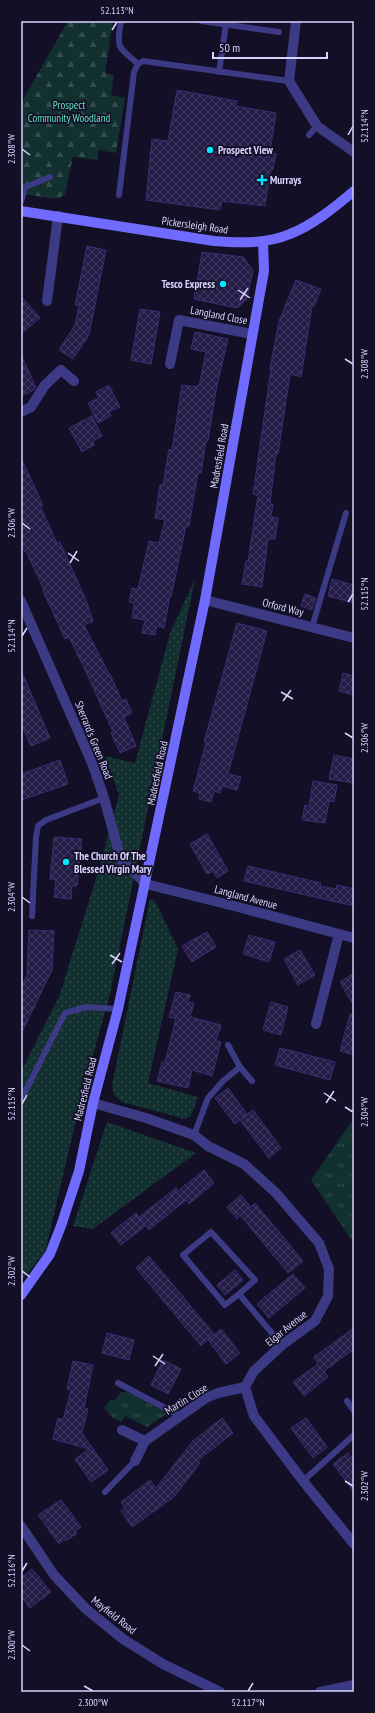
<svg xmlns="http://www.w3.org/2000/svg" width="375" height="1713" viewBox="0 0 375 1713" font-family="'PT Sans Narrow',sans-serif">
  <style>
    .grass { fill: url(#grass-dots) }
    .forest { fill: url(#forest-firs) }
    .park { fill: url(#park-tufts) }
    .building { fill: url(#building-cross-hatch); stroke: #3b2d73 }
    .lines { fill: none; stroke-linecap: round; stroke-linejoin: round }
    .lane { stroke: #3d3a85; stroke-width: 6 }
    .street { stroke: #3d3a85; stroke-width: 10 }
    .secondary { stroke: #6f6bff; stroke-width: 10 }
    .ticks { fill: none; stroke: #d9d4ff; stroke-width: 1.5 }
    .poi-dot { fill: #00e5ff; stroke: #130f26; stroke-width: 1.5 }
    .labels { text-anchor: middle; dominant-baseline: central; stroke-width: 3.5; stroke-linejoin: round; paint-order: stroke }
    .park-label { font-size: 11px; fill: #5fe0c0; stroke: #130f26 }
    .poi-label { font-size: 11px; font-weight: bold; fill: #d9d4ff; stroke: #130f26; text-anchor: start }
    .street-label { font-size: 11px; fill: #d9d4ff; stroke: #130f26 }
    .neatline { fill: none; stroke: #d9d4ff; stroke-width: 1.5 }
    .ticks-label { font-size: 10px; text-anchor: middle; fill: #d9d4ff }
  </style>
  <defs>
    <pattern id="grass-dots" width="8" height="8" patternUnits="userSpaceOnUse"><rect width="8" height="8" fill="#12302f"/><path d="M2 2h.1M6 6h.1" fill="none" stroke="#344d4e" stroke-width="1.8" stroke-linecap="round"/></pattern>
    <pattern id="forest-firs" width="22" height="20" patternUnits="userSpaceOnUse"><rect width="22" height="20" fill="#12302f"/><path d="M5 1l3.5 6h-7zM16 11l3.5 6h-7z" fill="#344d4e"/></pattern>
    <pattern id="park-tufts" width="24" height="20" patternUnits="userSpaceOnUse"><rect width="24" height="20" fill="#12302f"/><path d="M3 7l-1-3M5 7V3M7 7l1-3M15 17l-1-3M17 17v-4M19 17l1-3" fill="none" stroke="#344d4e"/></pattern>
    <pattern id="building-cross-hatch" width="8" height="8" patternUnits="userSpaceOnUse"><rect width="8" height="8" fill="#241b47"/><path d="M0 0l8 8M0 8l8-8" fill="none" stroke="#433b63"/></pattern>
  </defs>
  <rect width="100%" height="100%" fill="#130f26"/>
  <g class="grass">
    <path d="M195 579 110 994 83 1091 45 1252 21 1281V1071L59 997 99 869 119 795 105 756 135 763 170 633Z"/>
    <path d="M150 899 155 901 178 949 148 1083 198 1097 191 1116 185 1119 122 1102 114 1095 112 1085Z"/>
    <path d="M107 1122 196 1153 93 1229 73 1226Z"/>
  </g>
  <path class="forest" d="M68 21H113L105 73 114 75 111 95 125 98 116 153 98 150V160L73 157 65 194 58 199 21 194V103Z"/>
  <g class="park">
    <path d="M354 1118V1244L311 1180Z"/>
    <path d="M121 1392H128L168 1413 147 1427 125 1416 121 1422 113 1418 104 1408 111 1399 114 1401Z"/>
  </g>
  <g class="building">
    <path d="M177 90 237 101 236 106 276 113 270 152 276 154 273 169 270 172 265 206 222 201 220 210 146 200 152 139 168 141Z"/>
    <path d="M87 246 106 250 89 335 73 359 59 350 75 325 79 305H75Z"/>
    <path d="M202 252 243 257 253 270 247 299 237 308 194 299Z"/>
    <path d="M296 280 321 289 314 306H312L301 377 290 374 278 454 276 453 270 504H273L271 517 278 518 275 539H268L262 587 242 584 246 561H248L258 495 253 494 271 369H270L279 321Z"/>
    <path d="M21 296 40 318 21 334Z"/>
    <path d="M140 309 160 312 151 364 131 360Z"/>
    <path d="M195 332 228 339 217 385 208 441H206L201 473H198L189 526H186L171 597 170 596 164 628 157 626 155 635 142 633 145 620 132 618 134 603 129 602 132 588 138 589 149 541 159 543 165 520 155 518 160 485H163L169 449 172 450 182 385 197 387V385L199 386 206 352 191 349Z"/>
    <path d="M21 355 36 387 34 390 21 396Z"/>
    <path d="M109 385 120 407 109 412 111 416 98 423 88 403 99 398 96 392Z"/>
    <path d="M92 416 102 436 93 441 94 445 82 452 69 428Z"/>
    <path d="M21 458 43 505 40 506 57 543 60 542 86 600 93 621 84 625 109 674H110L122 701 126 699 132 713 124 717 136 746 120 753 111 733 113 732 88 676 69 637 65 639 43 591 44 590 26 551 25 552 21 544Z"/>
    <path d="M332 579 354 585V603L328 596Z"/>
    <path d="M305 594 316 598 312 610 301 606Z"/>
    <path d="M237 623 267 631 228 774 241 777 237 790 222 786 220 793 214 791 211 802 199 799 200 793 193 791 206 743 204 742Z"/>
    <path d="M21 670 50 738 31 746 21 724Z"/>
    <path d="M343 673 354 676V695L339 691Z"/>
    <path d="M334 755 354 759V783L329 779Z"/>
    <path d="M60 760 68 784 21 800V774Z"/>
    <path d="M313 781 337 785 334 802 329 801 325 823 302 820 305 805 309 806Z"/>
    <path d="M207 834 228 871 217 878 213 871 207 874 190 844Z"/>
    <path d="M54 837 82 839 77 886H72L71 899 54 897 56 880 50 879Z"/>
    <path d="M248 866 321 883 320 886 336 889 337 885 354 889V906L244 881Z"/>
    <path d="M29 930 54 931 52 970 21 1034V987L27 975Z"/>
    <path d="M207 932 216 947 192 962 182 946Z"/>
    <path d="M249 935 275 942 269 962 243 954Z"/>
    <path d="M300 950 315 975 298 985 284 959Z"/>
    <path d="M354 973V1006L340 982Z"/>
    <path d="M176 992 190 995 188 1002 194 1003 190 1017 221 1025 216 1041 221 1042 212 1076 192 1070 188 1088 157 1081 162 1062H165L176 1019 169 1017Z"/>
    <path d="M271 1002 288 1007 281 1035 263 1030Z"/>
    <path d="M350 1014 354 1015V1055L340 1051Z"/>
    <path d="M280 1048 335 1062 330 1080 275 1065Z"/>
    <path d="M228 1088 247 1114 235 1124 215 1098Z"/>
    <path d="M253 1110 281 1148 269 1158 240 1120Z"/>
    <path d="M204 1170 214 1183 189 1204 186 1200 149 1230 139 1217 176 1188 178 1191Z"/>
    <path d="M241 1195 251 1207 255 1203 303 1261 288 1273 240 1215 237 1219 227 1207Z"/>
    <path d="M136 1213 145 1226 121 1245 111 1233Z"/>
    <path d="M149 1256 214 1334 201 1346 136 1268Z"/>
    <path d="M235 1270 243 1280 225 1295 217 1285Z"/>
    <path d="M293 1274 305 1288 269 1318 257 1304Z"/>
    <path d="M354 1328V1349L324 1371 328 1377 304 1396 293 1382 318 1364 314 1357Z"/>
    <path d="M221 1329 240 1353 226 1364 208 1340Z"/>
    <path d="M107 1333 134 1340 129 1360 102 1353Z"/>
    <path d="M163 1360 181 1369 168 1394 151 1385Z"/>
    <path d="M73 1361 93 1365 84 1408 88 1409 82 1433 108 1470 91 1482 75 1459 89 1449 53 1439 58 1418 63 1420 71 1390 67 1389Z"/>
    <path d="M222 1418 233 1433 197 1461 200 1463 174 1497 132 1527 121 1511 125 1508 121 1502 150 1480 156 1488 193 1441Z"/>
    <path d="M306 1418 327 1447 313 1458 291 1428Z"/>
    <path d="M348 1453 354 1462V1492L333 1464Z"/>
    <path d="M61 1500 81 1527 75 1531 77 1533 66 1541 64 1539 59 1544 38 1515Z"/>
    <path d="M32 1569 51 1592 30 1608 21 1596V1592L26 1587 21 1581V1578Z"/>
  </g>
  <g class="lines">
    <g class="lane">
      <path d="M121 21C116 50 118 46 138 64"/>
      <path d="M201 21 279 32"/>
      <path d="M219 72 226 24"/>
      <path d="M309 135 317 126"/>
      <path d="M119 195 134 72 138 64 143 61 289 81"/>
      <path d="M21 202 25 187 50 177"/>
      <path d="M312 627 346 513"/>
      <path d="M32 916 36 837 38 826 46 820 104 798"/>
      <path d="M228 1045 240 1067 252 1081"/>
      <path d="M21 1100 65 1013 87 1007 118 1009"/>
      <path d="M194 1135 208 1098 223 1081 240 1067"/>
      <path d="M239 1294 225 1305 183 1255 211 1232 255 1280 239 1294 282 1345"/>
      <path d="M118 1383 180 1416"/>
      <path d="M347 1401 354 1411"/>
      <path d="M303 1481 354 1435"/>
      <path d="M105 1492 135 1461"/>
    </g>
    <g class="street">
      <path d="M296 21 289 81 317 126 354 152"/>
      <path d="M47 301 58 216"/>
      <path d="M170 364 179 320 252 334"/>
      <path d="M21 412 31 407 45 385 61 370 74 381"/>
      <path d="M205 600 354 638"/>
      <path d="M21 601 92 763 104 798 121 860 146 884 238 907 354 938"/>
      <path d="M316 1024 339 934"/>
      <path d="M93 1103 146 1118 194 1135 208 1146 244 1164 276 1193 319 1243 329 1269 328 1296 315 1321 282 1345 254 1371 245 1387 254 1416 303 1481 354 1544"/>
      <path d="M122 1430 145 1441"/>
      <path d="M135 1461 145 1441 206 1398 218 1393 245 1387"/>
      <path d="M21 1526 54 1575 86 1609 123 1639 163 1664 220 1692"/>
      <path d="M320 1692 354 1685"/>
    </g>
    <g class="secondary">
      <path d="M21 211 214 241C239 243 267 244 290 234 313 225 335 207 354 191"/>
      <path d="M21 1295 50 1254 61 1226 79 1171 93 1103 118 1009 205 600 264 271 263 241"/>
    </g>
  </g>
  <path class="ticks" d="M112 30 117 22M348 135 353 126M22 149 30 155M238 290 250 298M240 300 248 288M345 359 353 364M22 523 30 529M68 553 79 561M70 563 77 551M348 602 353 594M22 636 27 628M281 692 293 699M283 701 291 690M345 733 353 738M22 897 30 903M110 955 122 962M112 964 120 953M324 1093 336 1101M326 1103 334 1091M22 1104 27 1095M345 1107 353 1112M22 1271 30 1277M153 1356 165 1364M155 1366 163 1354M345 1481 353 1486M22 1571 27 1563M22 1645 30 1651M84 1686 93 1691M248 1691 253 1683"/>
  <g class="poi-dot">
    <circle cx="210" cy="150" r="4"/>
    <path d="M260 174h4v4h4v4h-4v4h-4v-4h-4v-4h4z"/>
    <circle cx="223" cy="284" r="4"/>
    <circle cx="66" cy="862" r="4"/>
  </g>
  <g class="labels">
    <g class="park-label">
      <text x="69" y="105">Prospect<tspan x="69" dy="13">Community Woodland</tspan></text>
    </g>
    <g class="poi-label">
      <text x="218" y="150">Prospect View</text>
      <text x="270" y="180">Murrays</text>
      <text x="215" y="284" text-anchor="end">Tesco Express</text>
      <text x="74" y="856">The Church Of The<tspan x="74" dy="13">Blessed Virgin Mary</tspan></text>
    </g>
    <g class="street-label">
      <text transform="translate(195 225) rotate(8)">Pickersleigh Road</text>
      <text transform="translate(219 315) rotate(11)">Langland Close</text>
      <text transform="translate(219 456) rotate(-80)">Madresfield Road</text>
      <text transform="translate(283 607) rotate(14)">Orford Way</text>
      <text transform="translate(94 740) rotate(68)">Sherrard's Green Road</text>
      <text transform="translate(157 773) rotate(-78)">Madresfield Road</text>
      <text transform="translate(246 897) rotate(15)">Langland Avenue</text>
      <text transform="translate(85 1089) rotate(-76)">Madresfield Road</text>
      <text transform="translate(286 1328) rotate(-39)">Elgar Avenue</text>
      <text transform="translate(186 1399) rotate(-32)">Martin Close</text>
      <text transform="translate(114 1615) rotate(38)">Mayfield Road</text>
    </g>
  </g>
  <rect width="375" height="1713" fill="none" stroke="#130f26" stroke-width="44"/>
  <path d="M213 52v6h114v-6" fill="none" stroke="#d9d4ff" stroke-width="2"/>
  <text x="219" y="52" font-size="12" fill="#d9d4ff" stroke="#130f26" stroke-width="3" paint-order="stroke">50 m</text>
  <rect x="22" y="22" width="331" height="1669" class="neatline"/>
  <g class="ticks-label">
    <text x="117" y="14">52.113°N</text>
    <text transform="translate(364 126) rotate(-90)" y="4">52.114°N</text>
    <text transform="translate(11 149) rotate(-90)" y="4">2.308°W</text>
    <text transform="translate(364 364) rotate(-90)" y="4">2.308°W</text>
    <text transform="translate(11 523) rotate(-90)" y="4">2.306°W</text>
    <text transform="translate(364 594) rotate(-90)" y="4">52.115°N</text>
    <text transform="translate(11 636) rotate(-90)" y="4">52.114°N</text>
    <text transform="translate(364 738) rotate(-90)" y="4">2.306°W</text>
    <text transform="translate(11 897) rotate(-90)" y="4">2.304°W</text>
    <text transform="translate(11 1104) rotate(-90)" y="4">52.115°N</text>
    <text transform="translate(364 1112) rotate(-90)" y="4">2.304°W</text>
    <text transform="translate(11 1271) rotate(-90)" y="4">2.302°W</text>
    <text transform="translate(364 1486) rotate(-90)" y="4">2.302°W</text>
    <text transform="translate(11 1571) rotate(-90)" y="4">52.116°N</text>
    <text transform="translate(11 1645) rotate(-90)" y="4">2.300°W</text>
    <text x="93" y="1706">2.300°W</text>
    <text x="248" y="1706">52.117°N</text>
  </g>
</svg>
